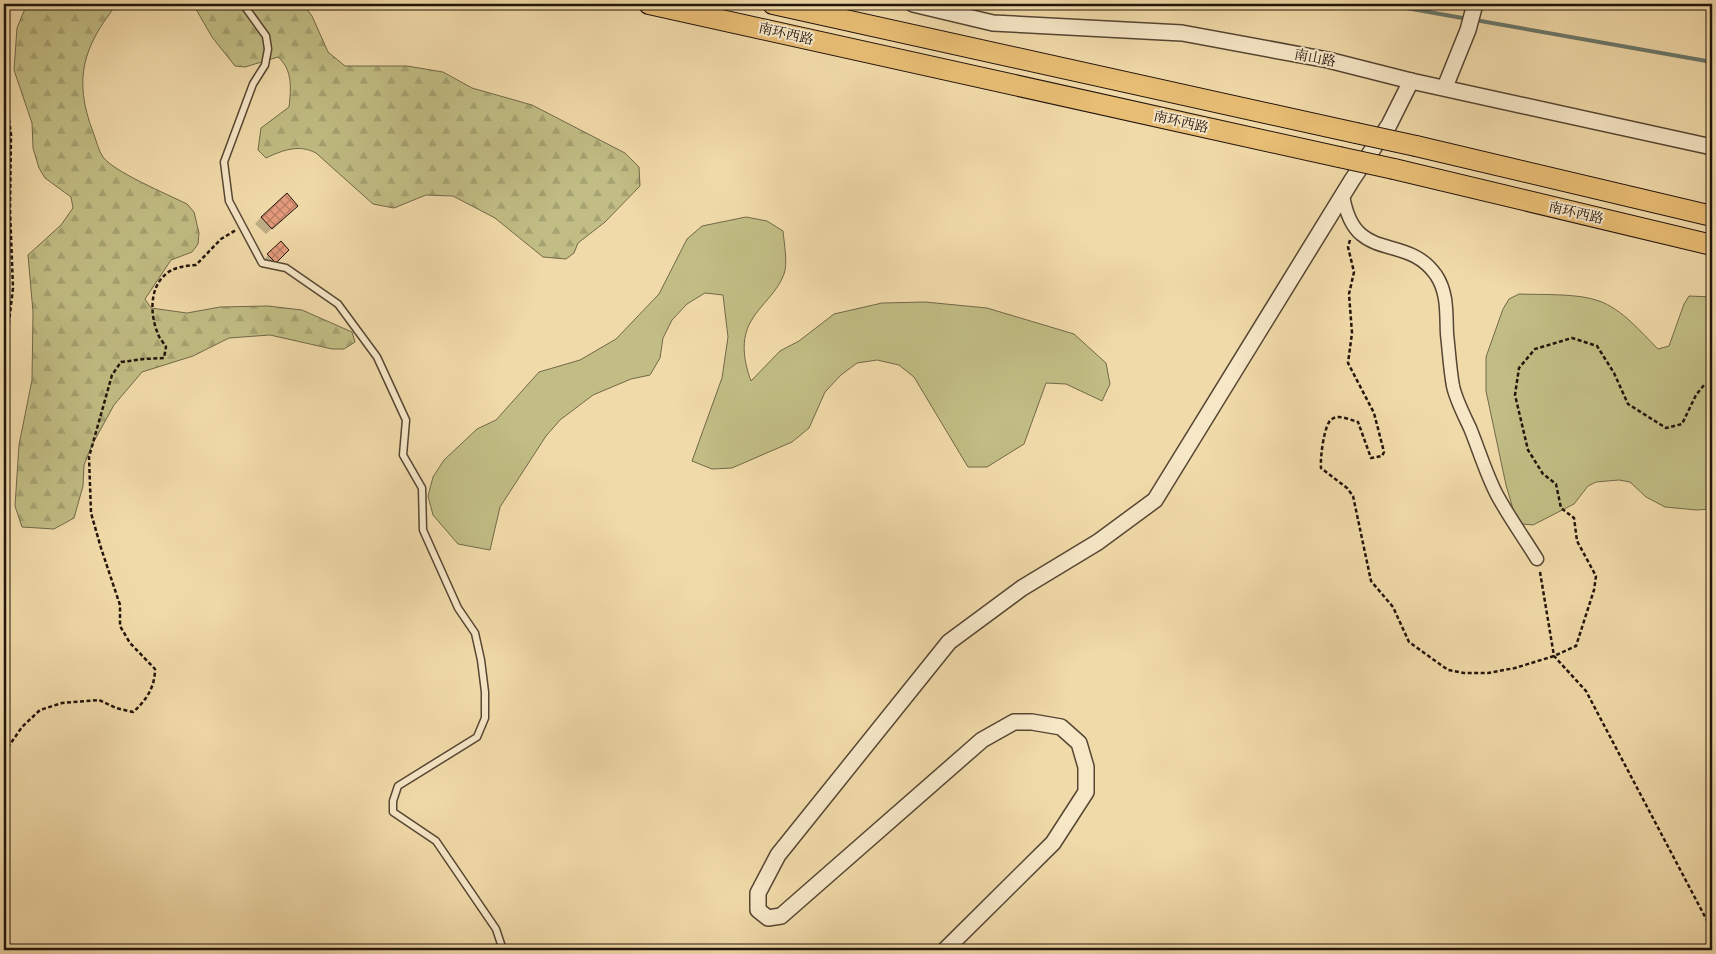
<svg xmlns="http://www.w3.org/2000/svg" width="1716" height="954" viewBox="0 0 1716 954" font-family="'IM FELL French Canon','Noto Serif SC',serif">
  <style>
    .grass { fill: #c1bd84; stroke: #726848 }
    .forest { fill: url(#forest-firs); stroke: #726848 }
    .shadow { fill: #0003 }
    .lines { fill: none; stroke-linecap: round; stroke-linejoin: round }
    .stream { stroke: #6b786b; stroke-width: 4 }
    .building { fill: url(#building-cross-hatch); stroke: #22140c }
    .service-casing { stroke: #564633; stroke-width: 9 }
    .minor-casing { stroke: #564633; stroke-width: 15 }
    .tertiary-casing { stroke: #564633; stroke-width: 18 }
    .trunk-casing { stroke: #22140c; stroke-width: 22 }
    .path { stroke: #22140c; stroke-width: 2.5; stroke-dasharray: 4 2.5; stroke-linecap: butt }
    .service { stroke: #f6e7c7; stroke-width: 6 }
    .minor { stroke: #f6e7c7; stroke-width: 12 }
    .tertiary { stroke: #f6e7c7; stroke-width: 15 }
    .trunk { stroke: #e8bd74; stroke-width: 20 }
    .trunk-bridge-casing { stroke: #22140c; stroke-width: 22; stroke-linecap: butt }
    .trunk-bridge { stroke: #e8bd74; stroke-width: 20 }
    .labels { text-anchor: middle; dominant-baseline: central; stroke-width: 4; stroke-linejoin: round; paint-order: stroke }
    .street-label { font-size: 14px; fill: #22140c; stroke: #f6e7c7 }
  </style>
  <defs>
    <pattern id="forest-firs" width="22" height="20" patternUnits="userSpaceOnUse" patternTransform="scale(1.25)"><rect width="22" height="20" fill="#c1bd84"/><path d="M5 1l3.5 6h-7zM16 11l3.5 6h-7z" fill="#a6a271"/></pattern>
    <pattern id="building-cross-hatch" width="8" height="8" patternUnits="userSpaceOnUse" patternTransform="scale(1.25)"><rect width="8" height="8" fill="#e49a7b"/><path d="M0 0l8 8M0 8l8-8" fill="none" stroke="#b87c63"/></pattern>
  </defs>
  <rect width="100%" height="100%" fill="#f1daa9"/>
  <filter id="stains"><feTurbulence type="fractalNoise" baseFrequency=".004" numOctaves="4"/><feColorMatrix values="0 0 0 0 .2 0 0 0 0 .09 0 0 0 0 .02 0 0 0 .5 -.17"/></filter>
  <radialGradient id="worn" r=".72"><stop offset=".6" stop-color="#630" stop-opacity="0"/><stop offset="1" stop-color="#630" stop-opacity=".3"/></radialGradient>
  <g class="grass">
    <path d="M746 217 767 221 783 231C784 242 788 264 784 274 777 293 761 304 751 321 740 340 744 362 751 381L780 351 799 341 834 314 882 303 925 302 987 308 1074 334 1106 363 1110 384 1102 401 1066 384 1046 383 1024 444 987 467H968L914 377 899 365 877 360 857 363 841 375 825 392 809 428 792 442 732 468 712 469 692 461 722 378 728 337 723 295 705 293 687 304 672 320 663 338 660 358 650 375 631 379 593 395 560 420 546 436 500 507 490 550 458 544 433 515 428 496 433 477 444 460 477 429 496 420 539 372 580 360 616 339 659 294 687 239 702 226Z"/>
    <path d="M1519 294C1542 295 1578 293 1599 301 1622 309 1641 332 1658 349L1669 346 1684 304 1689 296 1712 297V509L1697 510 1665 507 1646 497 1630 482 1619 480 1596 482 1588 486 1574 504 1533 525 1522 524 1515 516 1506 485 1486 391V357L1503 309 1509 299Z"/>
  </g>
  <g class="forest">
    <path d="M27 4H117C83 47 73 79 93 132 96 139 98 150 103 157 114 172 167 194 187 204L194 212 199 233 198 244 192 252 171 260 145 299 151 308 187 313 220 307 268 306 302 310 352 332 355 342 344 349H332L270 335 229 338 193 356 142 372 114 405 92 445 84 465 83 486 74 518 54 529 22 527 15 506 19 445 32 380 33 312 28 255 61 225 73 208 71 197 45 178 39 168 33 148 32 123 14 70 17 28Z"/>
    <path d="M193 4H303L312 16 328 52 345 66H407L443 72 472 88 532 105 625 153 639 167 640 186 605 222 578 243 574 253 566 259 543 257 495 218 453 196 426 195 394 208 373 204 316 153C299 144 283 150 266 158L258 150 261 128 289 107C291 89 293 70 278 57L245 67 235 66 212 37Z"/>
  </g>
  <g class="shadow">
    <path d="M291 212 266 234 255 224 261 217Z"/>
    <path d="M281 243 287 250 269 268 262 261Z"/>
  </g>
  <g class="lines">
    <g class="stream">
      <path d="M1384 4 1468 19"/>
      <path d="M1475 20 1712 62"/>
    </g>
  </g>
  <g class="building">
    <path d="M287 193 298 206 272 229 261 217Z"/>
    <path d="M281 241 289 250 276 263 267 254Z"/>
  </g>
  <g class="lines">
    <g class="service-casing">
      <path id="service" d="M243 4 266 36 268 49 265 65 253 84 224 162 229 201 262 263 286 268 338 304 377 357 406 420 403 455 422 488 423 530 458 608 475 633 481 660 485 692V718L477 737 398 786 393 801V812L436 841 496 929 503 950"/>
    </g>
    <g class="minor-casing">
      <path id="minor" d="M1343 195C1354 266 1405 231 1436 275 1448 293 1446 313 1447 334 1449 351 1450 370 1453 386 1456 400 1464 415 1470 428 1479 450 1486 474 1497 495 1509 517 1524 538 1537 559"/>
    </g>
    <g class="tertiary-casing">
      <g id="tertiary">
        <path d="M913 4 993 23 1182 33 1328 60 1411 81 1712 147"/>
        <path d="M1445 87 1468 30 1475 4"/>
        <path d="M945 950 1053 843 1086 792V767L1079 743 1061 727 1032 722H1014L982 740 781 916 768 918 758 910V893L778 855 949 642 1022 588 1098 542 1155 500 1352 180 1389 125 1411 81"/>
      </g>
    </g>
    <g class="trunk-casing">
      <g id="trunk">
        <path d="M649 4 1339 157"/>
        <path d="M773 4 1356 133"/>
        <path d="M1416 146 1712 216"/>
        <path d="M1394 169 1712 245"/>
      </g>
    </g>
    <g class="path">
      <path d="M4 20 6 4"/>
      <path d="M4 87 11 134 10 209 13 288 4 364"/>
      <path d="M1350 240 1348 247 1354 272 1349 294 1352 333 1348 363 1374 413 1384 452 1382 456 1371 458 1358 422C1350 420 1339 414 1332 419 1324 423 1320 459 1321 468L1347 488 1353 496 1371 581 1393 607 1409 642 1448 670 1464 673H1488L1515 668 1554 656 1576 646 1594 590 1596 576 1577 541 1574 518 1561 508 1556 484 1543 474 1528 450 1515 395 1519 368 1535 349 1572 338 1597 346 1614 373 1628 404 1666 428 1682 424 1696 395 1704 385H1712"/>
      <path d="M1540 572 1554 656 1586 691 1712 930"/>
      <path d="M4 753 22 727 40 710 62 703 99 700 116 708 133 712C146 701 155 687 155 669L130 643 120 626V605L101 548 91 513 89 457 112 375 121 362 144 359 164 358 166 347C164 343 159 338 158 334 150 315 149 288 166 274 174 267 185 266 196 265L221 239 236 230"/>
    </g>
    <use href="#service" class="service"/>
    <use href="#minor" class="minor"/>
    <use href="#tertiary" class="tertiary"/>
    <use href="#trunk" class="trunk"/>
    <g class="trunk-bridge-casing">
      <g id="trunk-bridge">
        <path d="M1356 133 1416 146"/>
        <path d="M1339 157 1394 169"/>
      </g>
    </g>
    <use href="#trunk-bridge" class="trunk-bridge"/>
  </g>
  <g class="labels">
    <g class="street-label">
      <text transform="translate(786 34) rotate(13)">南环西路</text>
      <text transform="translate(1315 58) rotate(11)">南山路</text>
      <text transform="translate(1181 122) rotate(13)">南环西路</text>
      <text transform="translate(1576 213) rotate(13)">南环西路</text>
    </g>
  </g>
  <rect width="1716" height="954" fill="none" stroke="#f1daa9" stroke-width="20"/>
  <rect x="5" y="5" width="1706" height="944" fill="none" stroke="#22140c" stroke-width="2.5"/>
  <rect x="10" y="10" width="1696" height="934" fill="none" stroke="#22140c"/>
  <rect width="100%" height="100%" filter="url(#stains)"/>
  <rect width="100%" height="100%" fill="url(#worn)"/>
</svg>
